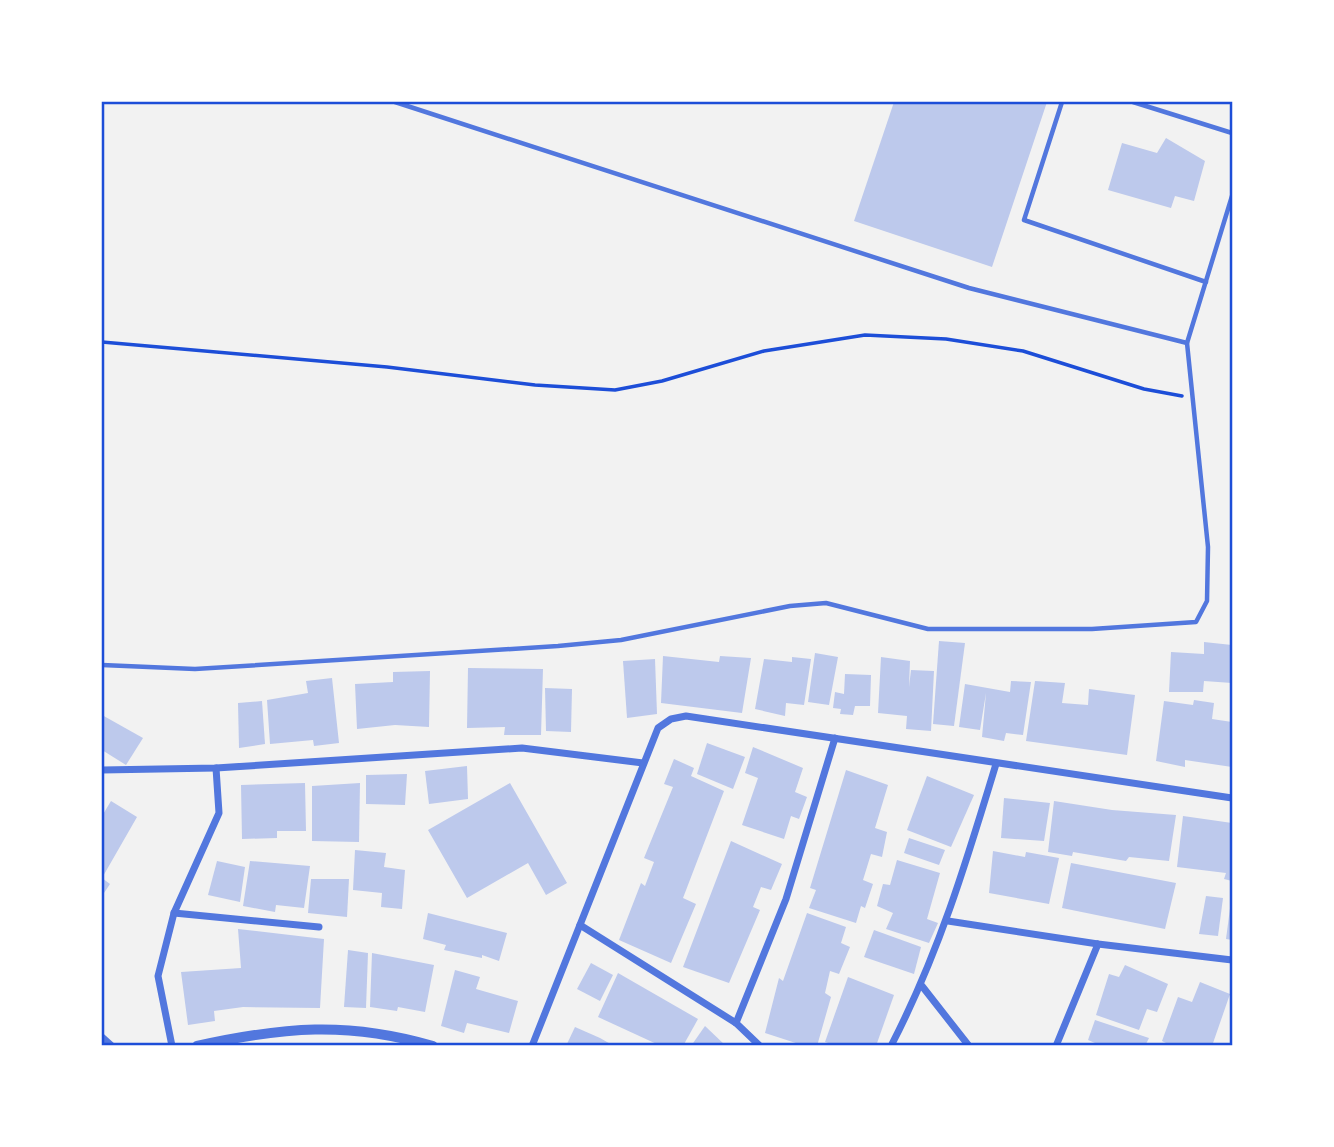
<svg xmlns="http://www.w3.org/2000/svg" width="1334" height="1147" viewBox="0 0 1334 1147" font-family="'PT Sans',sans-serif">
  <style>
    .building { fill: #bdc9ec }
    .lines { fill: none; stroke-linecap: round; stroke-linejoin: round }
    .path { stroke: #1d4ed8; stroke-width: 3.5 }
    .service { stroke: #5277de; stroke-width: 4.5 }
    .minor { stroke: #5277de; stroke-width: 7 }
    .tertiary { stroke: #5277de; stroke-width: 10 }
    .neatline { fill: none; stroke: #1d4ed8; stroke-width: 2.5 }
  </style>
  <rect width="100%" height="100%" fill="#f2f2f2"/>
  <g class="building">
    <path d="M894 102H1047L992 267 854 221Z"/>
    <path d="M1166 138 1205 161 1194 201 1175 196 1171 208 1108 190 1122 143 1157 153Z"/>
    <path d="M939 641 965 643 954 726 933 724Z"/>
    <path d="M1204 642 1232 645V683L1204 681 1203 692H1169L1171 652 1204 654Z"/>
    <path d="M815 653 838 657 829 705 808 702Z"/>
    <path d="M663 656 719 662 720 656 751 658 742 713 661 703Z"/>
    <path d="M792 657 811 659 804 705 786 703 785 716 755 709 764 659 792 662Z"/>
    <path d="M881 657 910 661 909 687 911 670 934 671 931 731 906 729 907 716 878 713Z"/>
    <path d="M655 659 657 714 627 718 623 661Z"/>
    <path d="M468 668 543 669 541 735H504L505 727 467 728Z"/>
    <path d="M430 671 429 727 395 725 357 729 355 684 393 682V672Z"/>
    <path d="M845 674 871 675 870 706H855L853 715 840 714 841 709 833 708 835 692 844 694Z"/>
    <path d="M332 678 339 743 314 746 313 740 270 744 267 700 308 693 306 681Z"/>
    <path d="M1011 681 1031 682 1023 735 1006 733 1004 741 982 737 986 693 980 730 959 727 965 684 1010 692Z"/>
    <path d="M1035 681 1065 683 1062 703 1088 705 1089 689 1135 695 1127 755 1026 741Z"/>
    <path d="M545 688 572 689 571 732 546 731Z"/>
    <path d="M1194 700 1214 703 1212 719 1232 722V767L1185 760V767L1156 761 1164 701 1193 705Z"/>
    <path d="M262 701 265 744 239 748 238 703Z"/>
    <path d="M102 715 143 738 126 765 102 750Z"/>
    <path d="M707 743 745 757 733 789 697 774Z"/>
    <path d="M753 747 803 768 795 792 807 797 799 819 791 816 784 839 742 825 758 778 745 773Z"/>
    <path d="M674 759 694 768 691 776 724 791 683 898 696 904 671 963 619 940 641 883 645 886 654 862 644 858 673 787 664 784Z"/>
    <path d="M467 766 468 799 429 804 425 771Z"/>
    <path d="M846 770 888 785 875 828 887 832 882 857 871 854 863 880 873 884 865 908 861 906 856 923 809 908 816 890 810 888Z"/>
    <path d="M407 774 405 805 366 804V775Z"/>
    <path d="M927 776 974 795 951 847 907 830Z"/>
    <path d="M305 783 306 831H277V838L242 839 241 785Z"/>
    <path d="M360 783 359 842 312 841V786Z"/>
    <path d="M510 783 567 883 546 895 528 863 467 898 428 830Z"/>
    <path d="M1004 798 1050 803 1044 841 1001 838Z"/>
    <path d="M111 801 137 817 102 878 110 884 102 896V816Z"/>
    <path d="M1054 801 1112 810 1176 815 1169 861 1129 857 1126 861 1073 852 1072 856 1048 852Z"/>
    <path d="M1183 816 1232 823V881L1224 879 1226 873 1177 867Z"/>
    <path d="M909 838 945 850 939 865 904 853Z"/>
    <path d="M731 841 782 864 771 890 761 887 753 907 760 910 729 983 683 967Z"/>
    <path d="M355 850 386 853 384 867 405 870 402 909 381 907 382 893 353 890Z"/>
    <path d="M993 851 1025 857 1026 852 1059 858 1049 904 989 893Z"/>
    <path d="M897 860 940 873 927 919 938 923 929 943 886 929 893 913 877 906 883 884 890 885Z"/>
    <path d="M217 861 245 867 240 902 208 895Z"/>
    <path d="M250 861 310 866 304 908 276 905 275 912 243 906Z"/>
    <path d="M1071 863 1176 883 1165 929 1062 908Z"/>
    <path d="M311 879H349L347 917 308 913Z"/>
    <path d="M1206 896 1223 898 1218 936 1199 934Z"/>
    <path d="M1231 901H1232V940L1226 939Z"/>
    <path d="M428 913 507 933 499 961 482 955V958L444 950 446 945 423 939Z"/>
    <path d="M807 913 846 927 841 943 850 947 839 974 830 971 825 993 831 997 817 1046H805L765 1033 779 978 783 981Z"/>
    <path d="M238 929 324 939 320 1008 243 1007 214 1011 215 1021 188 1025 181 972 241 968Z"/>
    <path d="M874 930 921 947 914 974 864 957Z"/>
    <path d="M348 950 368 953 366 1008 344 1007Z"/>
    <path d="M372 953 434 965 425 1012 398 1007 397 1011 370 1007Z"/>
    <path d="M591 963 613 975 600 1001 577 989Z"/>
    <path d="M1125 965 1168 984 1157 1012 1147 1009 1139 1030 1096 1015 1109 974 1119 977Z"/>
    <path d="M455 970 480 977 476 989 518 1001 509 1033 467 1023 464 1033 441 1026Z"/>
    <path d="M618 973 698 1019 683 1046H661L598 1017Z"/>
    <path d="M848 977 894 995 876 1046H838L825 1042Z"/>
    <path d="M1200 982 1230 994 1212 1046H1172L1162 1041 1178 997 1192 1002Z"/>
    <path d="M1095 1020 1149 1038 1145 1046H1102L1088 1040Z"/>
    <path d="M705 1026 726 1046H691Z"/>
    <path d="M575 1027 600 1038 614 1046H566Z"/>
  </g>
  <g class="lines">
    <path class="path" d="M102 342 387 367 535 385 615 390 662 381 764 351 865 335 946 339 1023 351 1144 389 1182 396"/>
    <g class="service">
      <path d="M395 102 969 288 1187 343"/>
      <path d="M1062 102 1024 220 1206 282"/>
      <path d="M1133 102 1232 133"/>
      <path d="M102 665 195 669 558 646 621 640 790 606 826 603 928 629H1092L1196 622 1207 601 1208 547 1187 343 1232 196"/>
    </g>
    <g class="minor">
      <path d="M102 770 216 768 522 748 643 763"/>
      <path d="M174 913 319 927"/>
      <path d="M948 921 1098 944 1232 960"/>
      <path d="M580 925 736 1023 760 1046"/>
      <path d="M922 986 969 1046"/>
      <path d="M736 1023 786 899 835 738"/>
      <path d="M102 1037 112 1046"/>
      <path d="M172 1046 158 976 174 913 219 813 216 768"/>
      <path d="M532 1046 658 728 671 719 686 716 1232 798"/>
      <path d="M891 1046C939 953 966 863 996 764"/>
      <path d="M1056 1046 1098 944"/>
    </g>
    <path class="tertiary" d="M197 1046C283 1027 347 1021 433 1046"/>
  </g>
  <rect width="1334" height="1147" fill="none" stroke="#ffffff" stroke-width="206"/>
  <rect x="103" y="103" width="1128" height="941" class="neatline"/>
</svg>
